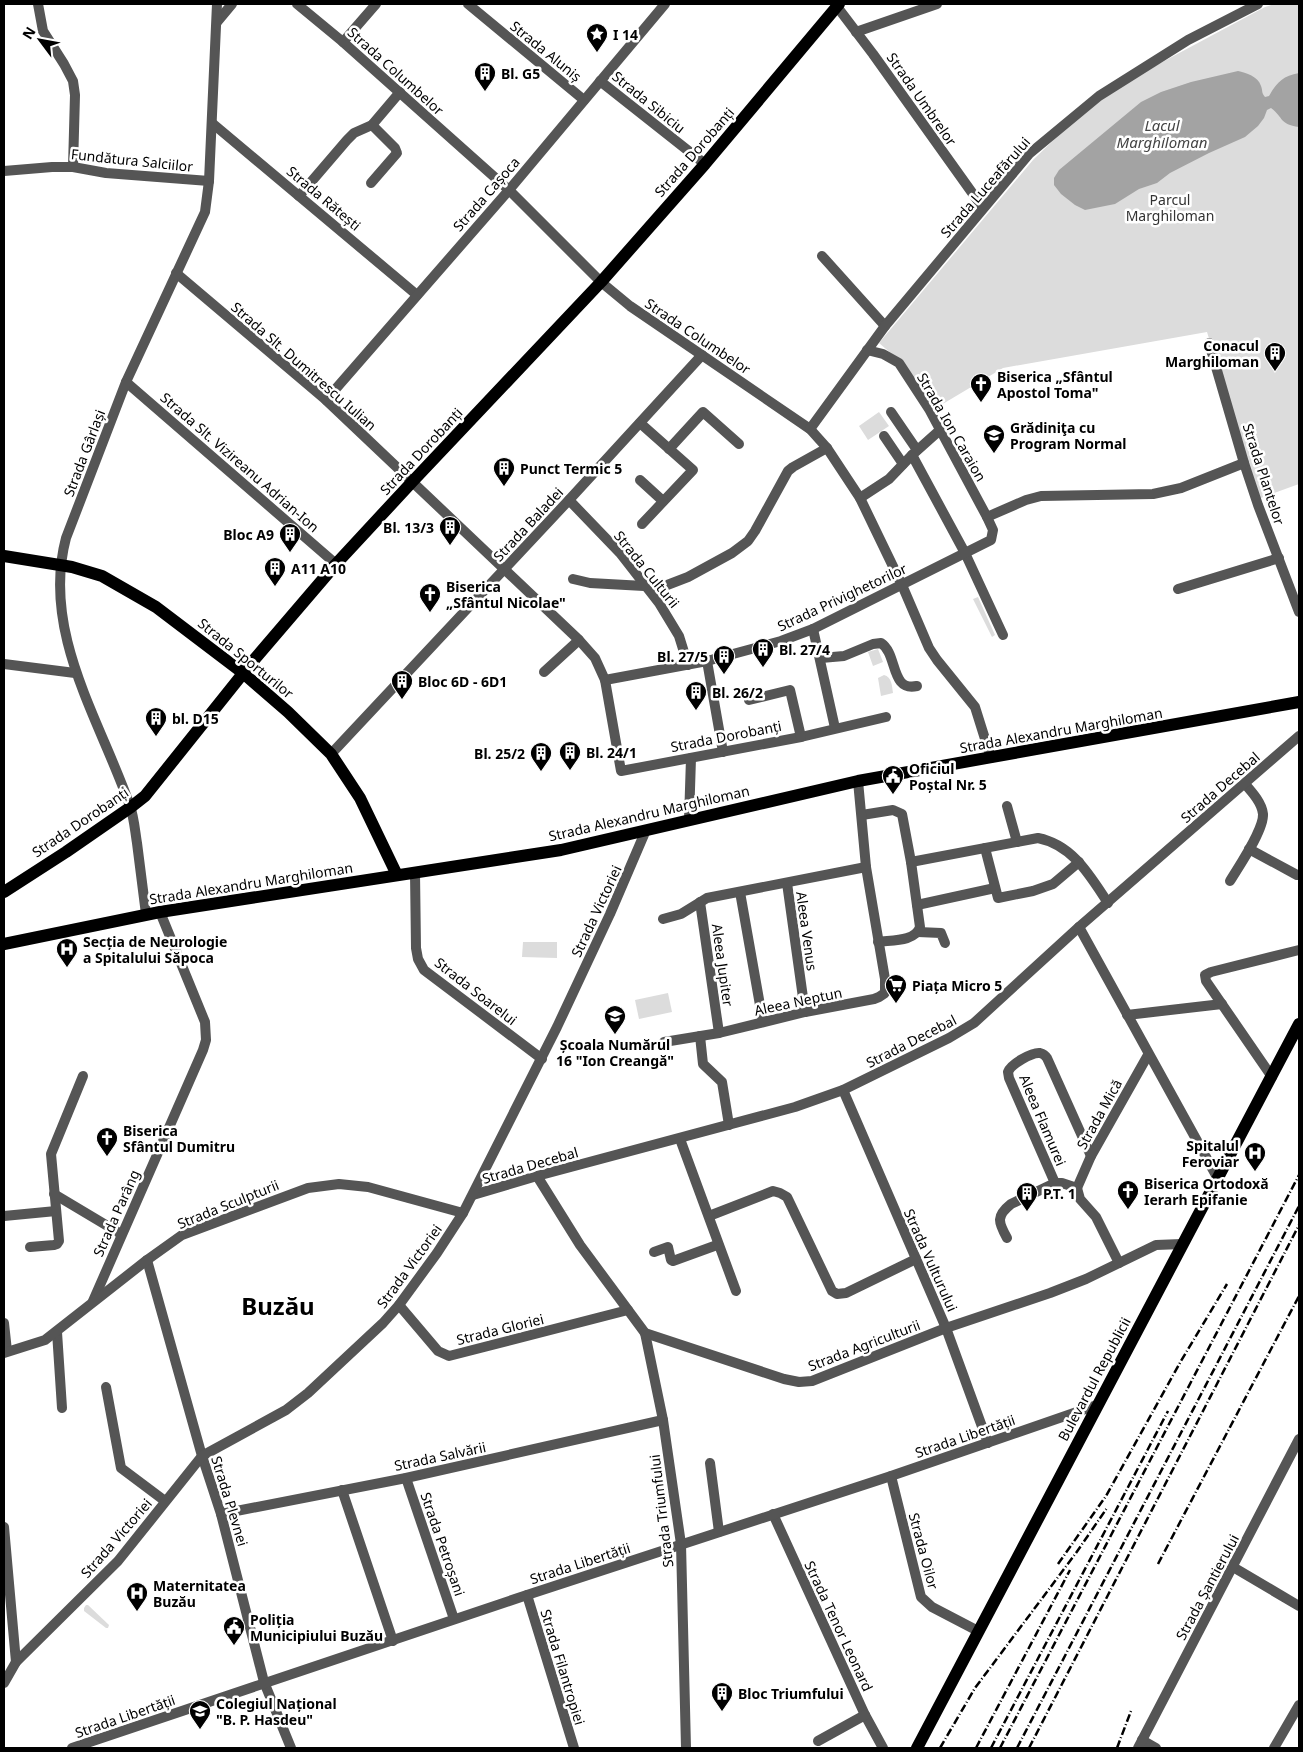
<svg xmlns="http://www.w3.org/2000/svg" width="1303" height="1752" viewBox="0 0 1303 1752" font-family="'Noto Sans',sans-serif">
  <style>
    .green { fill: #dcdcdc }
    .water { fill: #a3a3a3 }
    .lines { fill: none; stroke-linecap: round; stroke-linejoin: round }
    .minor { stroke: #555; stroke-width: 10 }
    .major { stroke: #000; stroke-width: 12 }
    .rail { stroke: #000; stroke-width: 2.5; stroke-dasharray: 8 2.5 1 2.5; stroke-linecap: butt }
    .labels { text-anchor: middle; dominant-baseline: central; stroke-width: 5; stroke-linejoin: round; paint-order: stroke }
    .poi-label { font-size: 14px; font-weight: bold; fill: #000; stroke: #fff; text-anchor: start }
    .street-label { font-size: 14px; fill: #000; stroke: #fff }
    .park-label { font-size: 14px; fill: #333; stroke: #fff }
    .water-label { font-size: 15px; font-style: italic; fill: #444; stroke: #fff }
    .town-label { font-size: 24px; font-weight: bold; fill: #000; stroke: #fff }
  </style>
  <rect width="100%" height="100%" fill="#fff"/>
  <g class="green">
    <path d="M1274 4H1299V484L1258 499 1207 332 1003 368 936 408 923 397 900 361 879 343 1033 160 1099 96 1265 7Z"/>
    <path d="M879 412 889 426 868 440 859 426Z"/>
    <path d="M978 597 995 635 992 637 973 599Z"/>
    <path d="M878 649 883 662 873 666 868 652Z"/>
    <path d="M884 675C892 677 892 686 893 693L881 696 878 678Z"/>
    <path d="M523 942H557V958L522 957Z"/>
    <path d="M668 993 672 1012 639 1019 635 1000Z"/>
    <path d="M86 1605H88L109 1625 108 1628H106L84 1611V1608Z"/>
  </g>
  <path class="water" d="M1238 71C1246 73 1258 76 1261 86 1263 91 1261 92 1265 97L1269 96C1277 82 1283 76 1299 73V127C1279 124 1284 118 1271 108L1267 110 1264 118 1258 126 1245 137 1209 153 1170 173 1157 183 1139 189 1115 204 1085 210 1075 205 1061 194 1054 185V178L1059 170 1141 102 1161 92 1191 82Z"/>
  <g class="lines">
    <g class="minor">
      <path d="M38 4 43 31 64 64 73 81 75 95 73 167"/>
      <path d="M297 4 343 42 509 190 601 282 630 306 810 429 827 448 860 498 902 585 929 648 937 660 975 707 991 758"/>
      <path d="M468 4 584 100"/>
      <path d="M835 4 873 54 983 208"/>
      <path d="M217 22 232 4"/>
      <path d="M856 32 937 4"/>
      <path d="M343 42 376 4"/>
      <path d="M600 81 705 164"/>
      <path d="M212 123 417 295"/>
      <path d="M4 171 52 167H73L106 173 209 181"/>
      <path d="M371 183 397 153 395 148 372 125"/>
      <path d="M299 196 347 140 354 133 372 125 400 92"/>
      <path d="M822 256 885 326"/>
      <path d="M176 273 326 400 579 640 595 658 605 680 621 771 801 737 886 717"/>
      <path d="M1209 343 1244 463 1258 505 1299 612"/>
      <path d="M126 382 336 564"/>
      <path d="M326 400 509 190 665 4"/>
      <path d="M891 412 917 450"/>
      <path d="M640 423 693 470 642 524"/>
      <path d="M810 429 885 326 1029 154 1099 96 1188 40 1258 4"/>
      <path d="M884 436 903 464"/>
      <path d="M669 449 703 412 739 444"/>
      <path d="M912 455 965 553 1003 635"/>
      <path d="M640 480 663 501"/>
      <path d="M860 498 889 479 912 455 940 430"/>
      <path d="M569 500 620 553 659 603 679 636 688 665"/>
      <path d="M987 517 1026 500 1041 496 1153 494 1181 488 1244 463"/>
      <path d="M573 579 590 583 662 587 688 577 732 553 748 541 755 531 788 471 793 467 827 448"/>
      <path d="M1178 589 1279 558"/>
      <path d="M813 629 835 728"/>
      <path d="M821 658 844 656 873 644 881 643C898 654 890 692 917 686"/>
      <path d="M707 661 723 752"/>
      <path d="M4 664 75 673"/>
      <path d="M544 672 579 640"/>
      <path d="M605 680 707 661 781 641 813 629 991 540 993 530 987 517 929 409 899 363 883 354 867 350"/>
      <path d="M749 700 790 690 801 737"/>
      <path d="M331 754 569 500 702 355"/>
      <path d="M1007 806 1017 842"/>
      <path d="M862 815 893 810 902 814 911 862 920 927C915 942 891 940 878 942"/>
      <path d="M689 820 691 758"/>
      <path d="M985 848 998 898 1033 891 1053 884 1079 862"/>
      <path d="M1249 849 1297 875"/>
      <path d="M911 862 1038 838C1073 845 1090 876 1108 903"/>
      <path d="M415 873 416 948 418 959 424 970 542 1059"/>
      <path d="M1230 881C1239 866 1264 830 1263 814 1262 803 1252 792 1245 784"/>
      <path d="M787 883 805 1012"/>
      <path d="M740 892 763 1022"/>
      <path d="M700 902 719 1033"/>
      <path d="M917 905 995 888"/>
      <path d="M146 914C143 891 140 867 137 843 135 831 134 817 130 806 100 720 41 632 66 538L126 382 205 212 209 181 217 4"/>
      <path d="M663 919 681 914 707 898 866 867"/>
      <path d="M1079 927 1217 1177"/>
      <path d="M918 932 941 933 945 943"/>
      <path d="M1127 1015 1222 1004"/>
      <path d="M700 1036 703 1064 722 1082 729 1125"/>
      <path d="M664 1042 719 1033 805 1012 874 999 879 997 885 993V979L866 867 858 781"/>
      <path d="M1272 1077 1206 981 1205 975 1211 972 1299 950"/>
      <path d="M843 1090 946 1328 988 1443"/>
      <path d="M680 1139 736 1291"/>
      <path d="M537 1176 580 1245 645 1333 784 1379 799 1382 812 1381 946 1328 1050 1293 1086 1279 1156 1245 1182 1244"/>
      <path d="M1055 1183 1009 1078 1008 1072C1011 1064 1032 1052 1040 1053 1044 1054 1045 1055 1047 1058L1091 1156"/>
      <path d="M1077 1188 1091 1156 1148 1055"/>
      <path d="M54 1194 121 1234"/>
      <path d="M473 1195 537 1176 795 1107 843 1090 949 1038 974 1023 1079 927 1299 736"/>
      <path d="M4 1216 56 1211"/>
      <path d="M709 1216 773 1191 780 1193 787 1197 832 1291 837 1294 846 1293 916 1259"/>
      <path d="M1007 1238C998 1222 996 1216 1011 1204L1055 1183H1062L1077 1188 1080 1199 1096 1217 1119 1263"/>
      <path d="M30 1247 54 1245 57 1244 59 1241 51 1154 83 1076"/>
      <path d="M654 1252 668 1247 671 1260 673 1261 717 1245"/>
      <path d="M147 1260 202 1456 221 1514 264 1682 291 1748"/>
      <path d="M93 1301 203 1050 206 1040 205 1022 160 912"/>
      <path d="M399 1305 438 1351 449 1356 628 1310"/>
      <path d="M4 1323 7 1351"/>
      <path d="M57 1332 62 1408"/>
      <path d="M645 1333 663 1420 681 1544 686 1748"/>
      <path d="M4 1353 45 1340 147 1260 182 1235 308 1188 339 1184 368 1187 463 1213"/>
      <path d="M106 1387 121 1468 165 1501"/>
      <path d="M710 1463 719 1532"/>
      <path d="M891 1476 921 1597 932 1607 978 1631"/>
      <path d="M406 1478 454 1619"/>
      <path d="M342 1490 393 1641"/>
      <path d="M221 1514 406 1478 663 1420"/>
      <path d="M773 1514 865 1715 883 1748"/>
      <path d="M4 1527 16 1662"/>
      <path d="M1233 1567 1299 1606"/>
      <path d="M527 1595 574 1748"/>
      <path d="M4 1683 16 1662 118 1561 202 1456 286 1410 308 1393 383 1323 399 1305 437 1253 463 1213 557 1027 610 914 646 830"/>
      <path d="M1142 1740 1156 1748"/>
      <path d="M818 1741 865 1715"/>
      <path d="M72 1748 527 1595 891 1476 1097 1405"/>
      <path d="M1138 1748 1299 1439"/>
      <path d="M1274 1748 1299 1705"/>
    </g>
    <g class="major">
      <path d="M4 556 72 567 102 576 156 607 243 673 288 712 331 754 360 798 397 875"/>
      <path d="M4 892 66 852 131 807 145 796 253 661 336 564 412 482 601 282 705 164 839 4"/>
      <path d="M4 944 160 912 561 850 858 781 1299 702"/>
      <path d="M917 1748 1299 1024"/>
    </g>
    <g class="rail">
      <path d="M1058 1564 1106 1496 1181 1361 1227 1284"/>
      <path d="M1158 1564 1299 1296"/>
      <path d="M940 1748 975 1688 1076 1553 1107 1508"/>
      <path d="M976 1748 1070 1570"/>
      <path d="M991 1748 1168 1411"/>
      <path d="M1000 1748 1299 1175"/>
      <path d="M1017 1748 1299 1206"/>
      <path d="M1029 1748 1299 1225"/>
      <path d="M1117 1748 1131 1711"/>
    </g>
  </g>
  <defs>
    <g id="sight-pin" transform="scale(1.125)"><path d="M0 17L-7.5 6A9.5 9.5 0 1 1 7.5 6Z" fill="#000" stroke="#fff"/><path d="M0-6L1.8-2.2L6-1.7L2.9 1.2L3.7 5.4L0 3.3L-3.7 5.4L-2.9 1.2L-6-1.7L-1.8-2.2Z" fill="#fff"/></g>
    <g id="building-pin" transform="scale(1.125)"><path d="M0 17L-7.5 6A9.5 9.5 0 1 1 7.5 6Z" fill="#000" stroke="#fff"/><path d="M-4-6H4V6H1V3H-1V6H-4ZM-2.5-4.3h1.7v1.8h-1.7ZM.8-4.3h1.7v1.8H.8ZM-2.5-1h1.7V.8h-1.7ZM.8-1h1.7V.8H.8Z" fill="#fff"/></g>
    <g id="church-pin" transform="scale(1.125)"><path d="M0 17L-7.5 6A9.5 9.5 0 1 1 7.5 6Z" fill="#000" stroke="#fff"/><path d="M-1.2-6h2.4v3.5h3.3v2.4h-3.3V6h-2.4V-.1h-3.3v-2.4h3.3Z" fill="#fff"/></g>
    <g id="school-pin" transform="scale(1.125)"><path d="M0 17L-7.5 6A9.5 9.5 0 1 1 7.5 6Z" fill="#000" stroke="#fff"/><path d="M0-5L7-2L0 1L-7-2ZM-4 1L0 2.5L4 1V4Q0 6-4 4Z" fill="#fff"/></g>
    <g id="civic-pin" transform="scale(1.125)"><path d="M0 17L-7.5 6A9.5 9.5 0 1 1 7.5 6Z" fill="#000" stroke="#fff"/><path d="M-.6-6.5H3V-4.5H.6V-3L4-1V1h2V6H-6V1h2V-1L-.6-3ZM-1.2 2.5V6h2.4V2.5Z" fill="#fff"/></g>
    <g id="hospital-pin" transform="scale(1.125)"><path d="M0 17L-7.5 6A9.5 9.5 0 1 1 7.5 6Z" fill="#000" stroke="#fff"/><path d="M-5-5h3v3.5h4V-5h3V5h-3V1.5h-4V5h-3Z" fill="#fff"/></g>
    <g id="supermarket-pin" transform="scale(1.125)"><path d="M0 17L-7.5 6A9.5 9.5 0 1 1 7.5 6Z" fill="#000" stroke="#fff"/><path d="M-6-5.5h2.5l.6 2H6L4.5 2H-2.5L-4.4-4H-6ZM-1.5 3.2a1.3 1.3 0 1 0 .1 0ZM3 3.2a1.3 1.3 0 1 0 .1 0Z" fill="#fff"/></g>
    <g id="university-pin" transform="scale(1.125)"><path d="M0 17L-7.5 6A9.5 9.5 0 1 1 7.5 6Z" fill="#000" stroke="#fff"/><path d="M0-5L7-2L0 1L-7-2ZM-4 1L0 2.5L4 1V4Q0 6-4 4Z" fill="#fff"/></g>
  </defs>
  <g fill-rule="evenodd">
    <use href="#sight-pin" x="597" y="34"/>
    <use href="#building-pin" x="485" y="73"/>
    <use href="#building-pin" x="1275" y="353"/>
    <use href="#church-pin" x="981" y="384"/>
    <use href="#school-pin" x="994" y="435"/>
    <use href="#building-pin" x="504" y="468"/>
    <use href="#building-pin" x="450" y="527"/>
    <use href="#building-pin" x="290" y="534"/>
    <use href="#building-pin" x="275" y="568"/>
    <use href="#church-pin" x="430" y="594"/>
    <use href="#building-pin" x="763" y="649"/>
    <use href="#building-pin" x="724" y="656"/>
    <use href="#building-pin" x="402" y="681"/>
    <use href="#building-pin" x="696" y="692"/>
    <use href="#building-pin" x="156" y="718"/>
    <use href="#building-pin" x="570" y="752"/>
    <use href="#building-pin" x="541" y="753"/>
    <use href="#civic-pin" x="893" y="776"/>
    <use href="#hospital-pin" x="67" y="949"/>
    <use href="#supermarket-pin" x="896" y="985"/>
    <use href="#school-pin" x="615" y="1016"/>
    <use href="#church-pin" x="107" y="1138"/>
    <use href="#hospital-pin" x="1255" y="1153"/>
    <use href="#church-pin" x="1128" y="1191"/>
    <use href="#building-pin" x="1027" y="1193"/>
    <use href="#hospital-pin" x="137" y="1593"/>
    <use href="#civic-pin" x="234" y="1627"/>
    <use href="#building-pin" x="722" y="1693"/>
    <use href="#university-pin" x="200" y="1711"/>
  </g>
  <g class="labels">
    <g class="poi-label">
      <text x="613" y="34">I 14</text>
      <text x="501" y="73">Bl. G5</text>
      <text x="1259" y="345" text-anchor="end">Conacul<tspan x="1259" dy="16">Marghiloman</tspan></text>
      <text x="997" y="376">Biserica „Sfântul<tspan x="997" dy="16">Apostol Toma"</tspan></text>
      <text x="1010" y="427">Grădiniţa cu<tspan x="1010" dy="16">Program Normal</tspan></text>
      <text x="520" y="468">Punct Termic 5</text>
      <text x="434" y="527" text-anchor="end">Bl. 13/3</text>
      <text x="274" y="534" text-anchor="end">Bloc A9</text>
      <text x="291" y="568">A11 A10</text>
      <text x="446" y="586">Biserica<tspan x="446" dy="16">„Sfântul Nicolae"</tspan></text>
      <text x="779" y="649">Bl. 27/4</text>
      <text x="708" y="656" text-anchor="end">Bl. 27/5</text>
      <text x="418" y="681">Bloc 6D - 6D1</text>
      <text x="712" y="692">Bl. 26/2</text>
      <text x="172" y="718">bl. D15</text>
      <text x="586" y="752">Bl. 24/1</text>
      <text x="525" y="753" text-anchor="end">Bl. 25/2</text>
      <text x="909" y="768">Oficiul<tspan x="909" dy="16">Poștal Nr. 5</tspan></text>
      <text x="83" y="941">Secția de Neurologie<tspan x="83" dy="16">a Spitalului Săpoca</tspan></text>
      <text x="912" y="985">Piața Micro 5</text>
      <text x="615" y="1044" text-anchor="middle">Școala Numărul<tspan x="615" dy="16">16 "Ion Creangă"</tspan></text>
      <text x="123" y="1130">Biserica<tspan x="123" dy="16">Sfântul Dumitru</tspan></text>
      <text x="1239" y="1145" text-anchor="end">Spitalul<tspan x="1239" dy="16">Feroviar</tspan></text>
      <text x="1144" y="1183">Biserica Ortodoxă<tspan x="1144" dy="16">Ierarh Epifanie</tspan></text>
      <text x="1043" y="1193">P.T. 1</text>
      <text x="153" y="1585">Maternitatea<tspan x="153" dy="16">Buzău</tspan></text>
      <text x="250" y="1619">Poliția<tspan x="250" dy="16">Municipiului Buzău</tspan></text>
      <text x="738" y="1693">Bloc Triumfului</text>
      <text x="216" y="1703">Colegiul Național<tspan x="216" dy="16">"B. P. Hasdeu"</tspan></text>
    </g>
    <g class="street-label">
      <text transform="translate(546 51) rotate(39)">Strada Aluniș</text>
      <text transform="translate(396 71) rotate(42)">Strada Columbelor</text>
      <text transform="translate(922 99) rotate(55)">Strada Umbrelor</text>
      <text transform="translate(649 102) rotate(39)">Strada Sibiciu</text>
      <text transform="translate(694 152) rotate(-49)">Strada Dorobanți</text>
      <text transform="translate(132 160) rotate(6)">Fundătura Salciilor</text>
      <text transform="translate(985 187) rotate(-49)">Strada Luceafărului</text>
      <text transform="translate(486 194) rotate(-49)">Strada Cașoca</text>
      <text transform="translate(324 198) rotate(40)">Strada Rătești</text>
      <text transform="translate(698 336) rotate(34)">Strada Columbelor</text>
      <text transform="translate(304 366) rotate(41)">Strada Slt. Dumitrescu Iulian</text>
      <text transform="translate(952 427) rotate(60)">Strada Ion Caraion</text>
      <text transform="translate(421 451) rotate(-47)">Strada Dorobanți</text>
      <text transform="translate(84 453) rotate(-69)">Strada Gârlași</text>
      <text transform="translate(240 462) rotate(41)">Strada Slt. Vizireanu Adrian-Ion</text>
      <text transform="translate(1264 474) rotate(72)">Strada Plantelor</text>
      <text transform="translate(528 524) rotate(-47)">Strada Baladei</text>
      <text transform="translate(647 569) rotate(51)">Strada Culturii</text>
      <text transform="translate(842 597) rotate(-25)">Strada Privighetorilor</text>
      <text transform="translate(246 658) rotate(39)">Strada Sporturilor</text>
      <text transform="translate(1061 730) rotate(-10)">Strada Alexandru Marghiloman</text>
      <text transform="translate(726 736) rotate(-11)">Strada Dorobanți</text>
      <text transform="translate(1220 787) rotate(-41)">Strada Decebal</text>
      <text transform="translate(649 813) rotate(-13)">Strada Alexandru Marghiloman</text>
      <text transform="translate(80 822) rotate(-34)">Strada Dorobanți</text>
      <text transform="translate(251 883) rotate(-9)">Strada Alexandru Marghiloman</text>
      <text transform="translate(596 911) rotate(-65)">Strada Victoriei</text>
      <text transform="translate(807 931) rotate(82)">Aleea Venus</text>
      <text transform="translate(723 965) rotate(82)">Aleea Jupiter</text>
      <text transform="translate(476 991) rotate(38)">Strada Soarelui</text>
      <text transform="translate(798 1001) rotate(-12)">Aleea Neptun</text>
      <text transform="translate(911 1041) rotate(-27)">Strada Decebal</text>
      <text transform="translate(1099 1114) rotate(-61)">Strada Mică</text>
      <text transform="translate(1043 1120) rotate(67)">Aleea Flamurei</text>
      <text transform="translate(530 1165) rotate(-16)">Strada Decebal</text>
      <text transform="translate(228 1204) rotate(-22)">Strada Sculpturii</text>
      <text transform="translate(116 1213) rotate(-66)">Strada Parâng</text>
      <text transform="translate(931 1260) rotate(66)">Strada Vulturului</text>
      <text transform="translate(409 1266) rotate(-54)">Strada Victoriei</text>
      <text transform="translate(500 1329) rotate(-14)">Strada Gloriei</text>
      <text transform="translate(864 1345) rotate(-21)">Strada Agriculturii</text>
      <text transform="translate(1094 1379) rotate(-62)">Bulevardul Republicii</text>
      <text transform="translate(965 1436) rotate(-19)">Strada Libertății</text>
      <text transform="translate(440 1456) rotate(-12)">Strada Salvării</text>
      <text transform="translate(230 1501) rotate(73)">Strada Plevnei</text>
      <text transform="translate(661 1511) rotate(-97)">Strada Triumfului</text>
      <text transform="translate(116 1538) rotate(-49)">Strada Victoriei</text>
      <text transform="translate(443 1544) rotate(71)">Strada Petroșani</text>
      <text transform="translate(924 1551) rotate(75)">Strada Oilor</text>
      <text transform="translate(580 1563) rotate(-18)">Strada Libertății</text>
      <text transform="translate(1207 1587) rotate(-62)">Strada Șantierului</text>
      <text transform="translate(839 1626) rotate(65)">Strada Tenor Leonard</text>
      <text transform="translate(563 1667) rotate(73)">Strada Filantropiei</text>
      <text transform="translate(125 1716) rotate(-19)">Strada Libertății</text>
    </g>
    <g class="park-label">
      <text x="1170" y="199">Parcul<tspan x="1170" dy="16">Marghiloman</tspan></text>
    </g>
    <g class="water-label">
      <text x="1162" y="125">Lacul<tspan x="1162" dy="17">Marghiloman</tspan></text>
    </g>
    <g class="town-label">
      <text x="278" y="1305">Buzău</text>
    </g>
  </g>
  <rect width="1303" height="1752" fill="none" stroke="#000000" stroke-width="10"/>
  <g transform="translate(40 40) rotate(302)" stroke="#ffffff" stroke-width="4" paint-order="stroke">
  <path d="M0-4L9 19L0 12L-9 19Z" fill="#000000"/>
  <text y="-8" font-size="14" font-weight="bold" text-anchor="middle" fill="#000000">N</text>
  </g>
</svg>
